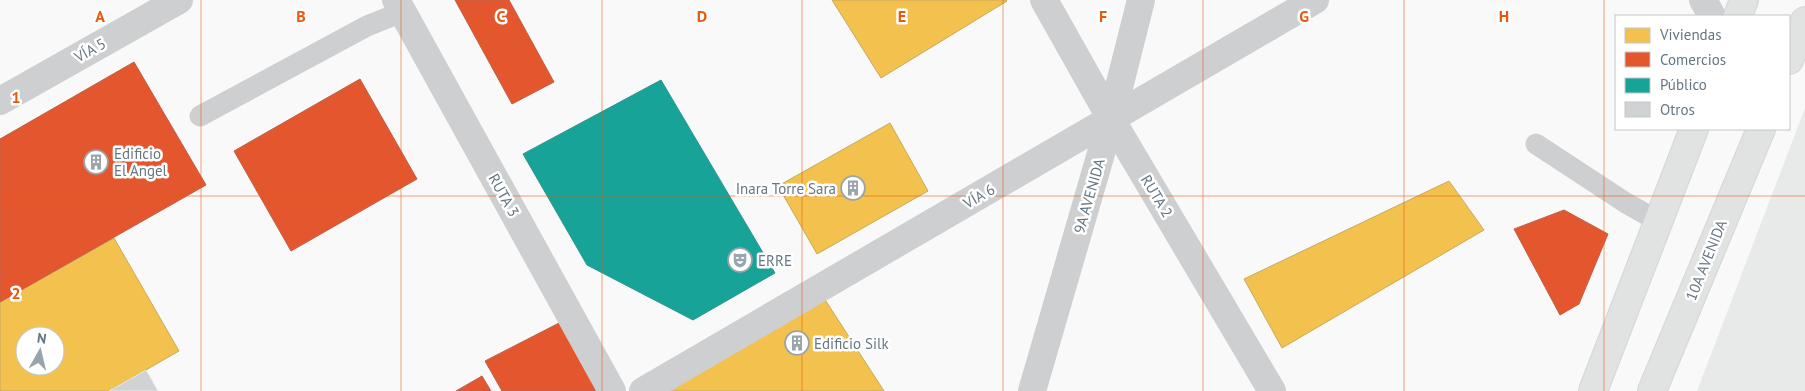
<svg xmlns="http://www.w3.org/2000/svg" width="1805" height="391" viewBox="0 0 1805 391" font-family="'PT Sans',sans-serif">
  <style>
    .built { fill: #e8e9e9 }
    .homes { fill: #f2c14e; stroke: #c8aa5e; fill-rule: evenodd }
    .shops { fill: #e4572e; stroke: #be6048 }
    .public { fill: #17a398; stroke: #2e9692 }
    .building { fill: #d0d2d3; stroke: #e8e8e8 }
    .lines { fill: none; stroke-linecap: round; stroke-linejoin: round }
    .secondary-casing { stroke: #d5d6d7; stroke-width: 30 }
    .service { stroke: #cecfd0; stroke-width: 21 }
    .minor { stroke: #cecfd0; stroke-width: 28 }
    .secondary { stroke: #e1e2e2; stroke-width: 28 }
    .grid { fill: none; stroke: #e8590c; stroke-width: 1; stroke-opacity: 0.55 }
    .labels { text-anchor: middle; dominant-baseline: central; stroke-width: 5; stroke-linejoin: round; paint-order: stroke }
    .street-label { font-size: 15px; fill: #657683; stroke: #fff }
    .poi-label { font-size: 15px; fill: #657683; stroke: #fff; text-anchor: start }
    .grid-label { font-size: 16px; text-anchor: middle; font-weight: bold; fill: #e8590c; stroke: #fff; stroke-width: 5; stroke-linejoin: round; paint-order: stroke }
  </style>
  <rect width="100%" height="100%" fill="#f9f9f9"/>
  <path class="built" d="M1805 108V391H1697L1776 184Z"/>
  <g class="homes">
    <path d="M832 0H1006L1007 1 881 78Z"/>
    <path d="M890 123 928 191 817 254 778 186Z"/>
    <path d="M1449 181 1484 230 1282 348 1244 279Z"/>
    <path d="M114 238 179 351 109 391H0V302ZM25 336H55V366H25Z"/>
    <path d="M822 295 884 391H658Z"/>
  </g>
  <g class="shops">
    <path d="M455 0H509L554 82 512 104Z"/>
    <path d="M134 62 206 185 0 302V139Z"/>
    <path d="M360 79 417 179 291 251 234 151Z"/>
    <path d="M1564 210 1608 234 1579 304 1560 315 1514 229Z"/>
    <path d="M559 323 601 391H502L485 361Z"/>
    <path d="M482 376 491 391H456Z"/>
  </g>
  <path class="public" d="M661 80 775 273 693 320 587 265 523 154Z"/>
  <path class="building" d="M146 370 158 391H109Z"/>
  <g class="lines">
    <g class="secondary-casing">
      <g id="secondary">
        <path d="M1738 16 1744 0"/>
        <path d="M1789 60 1805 21"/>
        <path d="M1593 391 1694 129"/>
        <path d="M1652 391 1761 129"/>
      </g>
    </g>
    <g class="service">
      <path d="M200 116 367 26 402 12"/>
      <path d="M1536 144 1626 203 1658 221"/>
    </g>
    <g class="minor">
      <path d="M396 0 612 391"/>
      <path d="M1044 0 1111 119 1272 391"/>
      <path d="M1703 0 1712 16"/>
      <path d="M0 101 179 0"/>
      <path d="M643 391 1315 0"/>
      <path d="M1032 391 1111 119 1141 0"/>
    </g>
    <use href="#secondary" class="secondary"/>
  </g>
  <path class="grid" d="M201 0V391M401 0V391M602 0V391M802 0V391M1003 0V391M1203 0V391M1404 0V391M1604 0V391M0 196H1805"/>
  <defs>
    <g id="building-ring" transform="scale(1.25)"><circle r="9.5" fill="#fff" stroke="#99a4ac" stroke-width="1.5"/><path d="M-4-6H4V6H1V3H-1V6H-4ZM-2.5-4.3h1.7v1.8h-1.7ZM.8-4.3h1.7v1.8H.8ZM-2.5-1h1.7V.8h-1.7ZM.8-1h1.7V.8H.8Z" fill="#99a4ac"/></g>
    <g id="theatre-ring" transform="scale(1.25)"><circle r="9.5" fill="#fff" stroke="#99a4ac" stroke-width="1.5"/><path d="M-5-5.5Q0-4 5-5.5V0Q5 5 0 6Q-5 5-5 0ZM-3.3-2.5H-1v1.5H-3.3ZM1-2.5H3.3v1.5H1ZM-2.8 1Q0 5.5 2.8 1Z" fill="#99a4ac"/></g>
  </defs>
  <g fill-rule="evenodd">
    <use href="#building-ring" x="96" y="162"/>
    <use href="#building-ring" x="853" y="188"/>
    <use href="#theatre-ring" x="740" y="260"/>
    <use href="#building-ring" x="797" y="343"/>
  </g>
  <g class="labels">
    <g class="street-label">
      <text transform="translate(90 50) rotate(-29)">VÍA 5</text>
      <text transform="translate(504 195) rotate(61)">RUTA 3</text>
      <text transform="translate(979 196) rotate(-30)">VÍA 6</text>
      <text transform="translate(1089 196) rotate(-74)">9A AVENIDA</text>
      <text transform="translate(1157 196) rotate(59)">RUTA 2</text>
      <text transform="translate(1706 260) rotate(-68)">10A AVENIDA</text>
    </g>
    <g class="poi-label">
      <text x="114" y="153">Edificio<tspan x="114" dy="17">El Angel</tspan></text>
      <text x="836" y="188" text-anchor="end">Inara Torre Sara</text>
      <text x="758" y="260">ERRE</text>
      <text x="814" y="343">Edificio Silk</text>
    </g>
  </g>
  <g class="grid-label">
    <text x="100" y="22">A</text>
    <text x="301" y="22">B</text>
    <text x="501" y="22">C</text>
    <text x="702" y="22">D</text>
    <text x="902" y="22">E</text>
    <text x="1103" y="22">F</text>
    <text x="1304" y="22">G</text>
    <text x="1504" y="22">H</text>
    <text x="16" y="103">1</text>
    <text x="16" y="299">2</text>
  </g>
  <rect x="1615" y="15" width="175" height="115" fill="#ffffff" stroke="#c1c8cd"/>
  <rect x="1625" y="28" width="25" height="15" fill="#f2c14e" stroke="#c1c8cd"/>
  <text x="1660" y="40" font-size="15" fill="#657683">Viviendas</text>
  <rect x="1625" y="52" width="25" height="15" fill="#e4572e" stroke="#c1c8cd"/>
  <text x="1660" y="65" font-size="15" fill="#657683">Comercios</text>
  <rect x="1625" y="78" width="25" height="15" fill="#17a398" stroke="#c1c8cd"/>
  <text x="1660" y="90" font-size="15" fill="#657683">Público</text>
  <rect x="1625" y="102" width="25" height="15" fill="#d0d2d3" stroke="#c1c8cd"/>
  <text x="1660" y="115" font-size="15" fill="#657683">Otros</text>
  <g transform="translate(40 351) rotate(8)"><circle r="24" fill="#ffffff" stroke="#c1c8cd"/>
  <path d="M0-4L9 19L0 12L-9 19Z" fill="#99a4ac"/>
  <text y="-8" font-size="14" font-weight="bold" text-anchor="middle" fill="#657683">N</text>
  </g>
</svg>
